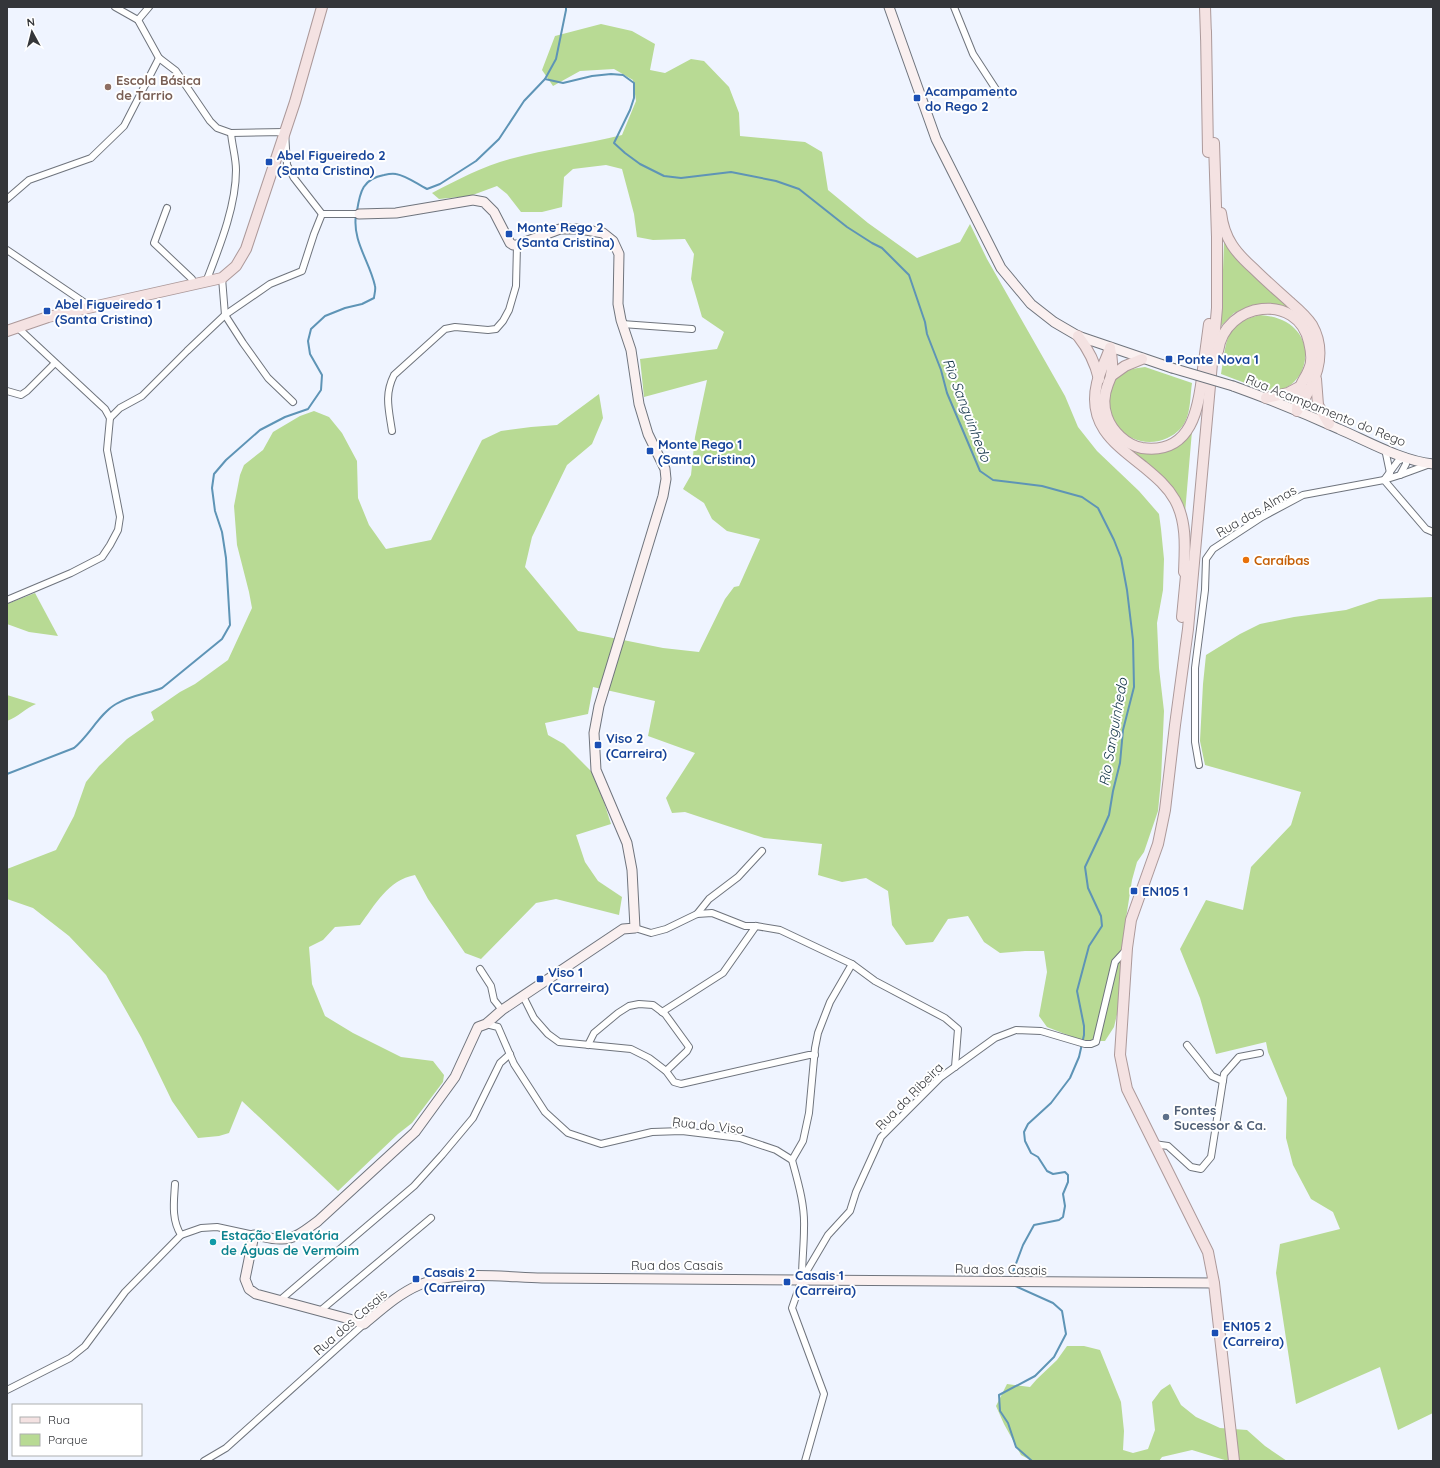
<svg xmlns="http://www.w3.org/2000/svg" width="1440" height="1468" viewBox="0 0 1440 1468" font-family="Quicksand,sans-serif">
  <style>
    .green { fill: #b8da94 }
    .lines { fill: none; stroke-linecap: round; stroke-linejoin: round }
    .stream { stroke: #5e94b6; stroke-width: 2 }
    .street-casing { stroke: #6f747d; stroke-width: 8 }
    .secondary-casing { stroke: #6f747d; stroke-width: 11 }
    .primary-casing { stroke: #ac999a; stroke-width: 12 }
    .street { stroke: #fff; stroke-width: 6 }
    .secondary { stroke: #faf0f0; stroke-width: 9 }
    .primary { stroke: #f4e2e2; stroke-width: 10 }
    .secondary-bridge-casing { stroke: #6f747d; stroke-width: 11; stroke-linecap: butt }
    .secondary-bridge { stroke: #faf0f0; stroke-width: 9 }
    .education-dot { fill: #8d6e63; stroke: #fff; stroke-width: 1.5 }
    .transit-dot { fill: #1a4fb4; stroke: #fff; stroke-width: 1.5 }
    .food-dot { fill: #e8710a; stroke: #fff; stroke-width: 1.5 }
    .service-dot { fill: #5c6f8a; stroke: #fff; stroke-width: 1.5 }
    .culture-dot { fill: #0f9aa8; stroke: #fff; stroke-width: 1.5 }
    .labels { text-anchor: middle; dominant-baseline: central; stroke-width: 4; stroke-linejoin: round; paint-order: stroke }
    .education-label { font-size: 13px; font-weight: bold; fill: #785e54; stroke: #fff; text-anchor: start }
    .transit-label { font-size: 13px; font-weight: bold; fill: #164399; stroke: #fff; text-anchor: start }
    .street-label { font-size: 13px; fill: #34363a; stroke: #fff }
    .food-label { font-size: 13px; font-weight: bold; fill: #c56008; stroke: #fff; text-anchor: start }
    .service-label { font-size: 13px; font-weight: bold; fill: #4e5e75; stroke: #fff; text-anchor: start }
    .culture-label { font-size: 13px; font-weight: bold; fill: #0d838f; stroke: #fff; text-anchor: start }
    .water-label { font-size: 14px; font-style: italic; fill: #0f3145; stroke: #fff }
  </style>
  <rect width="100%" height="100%" fill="#eff4ff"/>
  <g class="green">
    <path d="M601 24 632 31 655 44 650 70 665 73 691 59 704 61 729 87 739 113 740 136 805 142 822 152 828 190 868 223 917 258 960 242 970 224 987 259 1065 396 1078 427 1097 451 1139 491 1159 514 1161 529 1164 559 1163 590 1157 623 1159 668 1164 711 1161 780 1158 811 1144 852 1137 862 1132 880 1124 931 1119 1006 1114 1027 1105 1041H1091L1079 1039 1065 1034 1047 1027 1039 1016 1047 972 1044 951H1025L1000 953 984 942 968 916 948 919 933 942 906 945 892 925 888 891 866 878 842 882 818 875 822 844 764 838 685 812 672 813 666 798 695 753 648 736 655 701 593 687 588 714 545 723 548 735 564 744 591 771 604 802 611 824 576 835 585 862 598 881 622 897 619 915 556 899 536 903 481 959 465 953 428 899 415 875C388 880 375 905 360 925L335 927 323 940 309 947 312 984 325 1016 353 1033 401 1057 433 1061 444 1075 443 1082 412 1123 398 1134 338 1191 242 1101 229 1133 219 1136 198 1138 172 1101 141 1037 106 975 69 936 33 908 7 899V869L56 850 74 816 86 782 99 766 127 739 154 720 151 712 180 692 195 684 228 660 252 608 249 592 237 545 234 506 240 475 244 465 263 450 273 432 300 416 314 411 329 417 342 433 357 461 358 498 369 525 386 549 431 540 482 440 501 431 531 427 557 425 599 394 603 418 592 444 567 465 532 537 525 567 578 631 663 648 699 652 725 599 734 587 739 586 760 539 727 531 712 519 704 503 683 489 691 475 695 437 707 380 644 397 640 359 717 349 724 332 702 317 691 279 694 254 685 239 653 240 637 237 634 214 622 169 606 165 573 169 564 177 562 207 542 212H521L507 194 497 186 470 196 439 199 432 193C457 180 483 166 510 159 547 149 585 144 622 135L636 101 633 80 614 69 580 71 553 86 542 70 555 36Z"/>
    <path d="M1224 242 1293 312 1272 304 1252 305 1234 313 1221 326Z"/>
    <path d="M1260 315C1328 320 1310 397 1268 390 1254 387 1235 379 1221 374 1227 342 1223 324 1260 315Z"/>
    <path d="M1145 367 1192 383C1190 396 1191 410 1185 422 1180 432 1170 438 1159 441 1149 443 1141 442 1132 438 1108 428 1100 398 1117 377 1124 370 1136 368 1145 367Z"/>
    <path d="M1192 431 1185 513 1128 451C1146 454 1164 456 1179 444 1184 441 1188 435 1192 431Z"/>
    <path d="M35 593 58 636 29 632 7 624V604Z"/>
    <path d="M1433 597V1413L1398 1430 1380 1367 1296 1404 1276 1273 1280 1244 1340 1229 1333 1212 1311 1199 1293 1165 1286 1138 1287 1098 1268 1052 1266 1042 1216 1054 1200 998 1180 949 1206 900 1243 910 1251 867 1291 825 1301 792 1205 765 1200 741 1203 684 1206 655 1240 634 1260 624 1294 617 1346 610 1379 599Z"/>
    <path d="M7 695 36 704C26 708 18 717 7 721Z"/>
    <path d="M1067 1346H1084L1100 1350 1121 1402 1124 1431 1123 1450 1133 1453 1148 1449 1155 1430 1152 1402 1161 1390 1170 1384 1181 1405 1196 1417 1220 1428 1247 1430 1265 1446 1287 1461H1228L1192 1450 1162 1457 1159 1461H1032L1021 1455 1004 1424 996 1406 1007 1384 1030 1387 1037 1379 1057 1360Z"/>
  </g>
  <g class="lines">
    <g class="stream">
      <path d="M566 7V10L556 59 545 79 563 83 592 76 611 74 623 75 634 83V98L630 110 614 143 625 153 640 164 664 176 681 178 731 172 776 181 799 189 847 227 872 243 882 248 909 275 925 322 927 334 941 370 947 393 980 471 993 480 1042 486 1082 497 1098 508 1114 540 1121 558 1127 590 1133 640 1134 687 1123 730 1120 763 1113 791 1109 815 1102 831 1085 867 1088 888 1101 916 1102 926 1089 946 1077 991 1084 1026V1035L1079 1057 1070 1078 1051 1103 1028 1124 1024 1132 1025 1141 1031 1153 1038 1157 1047 1171 1053 1174 1065 1172 1068 1175V1182L1063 1194 1065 1206 1063 1217 1059 1220 1034 1225 1023 1245 1011 1277"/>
      <path d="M357 211C360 191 363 179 384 175 388 174 392 173 396 174 407 176 417 184 427 189L440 184 476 161 499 139 524 101 545 79"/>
      <path d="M7 774 74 748C89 736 100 713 116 704 131 695 147 694 162 688L222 639 230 625 226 558 222 532 215 511 212 488 214 474 226 460 260 430 285 417 308 409 321 390 322 375 310 354 308 341 311 329 325 316 345 308 362 304 374 298C374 295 376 290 375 286 370 262 352 241 356 215"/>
      <path d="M1013 1285 1053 1303 1062 1311 1066 1334 1054 1357 1035 1376 999 1395 1000 1411 1008 1423 1016 1447 1032 1461"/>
    </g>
    <g class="street-casing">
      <g id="street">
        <path d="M115 7 138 20 159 58 176 71 210 121 217 128 231 133 285 132 287 165 294 178 322 214H359"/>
        <path d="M954 7 973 54 999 94"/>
        <path d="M138 20 149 7"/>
        <path d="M7 199 29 180 91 158 124 126 159 58"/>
        <path d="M167 208 154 243 192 279 193 285"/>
        <path d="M7 250 91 307"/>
        <path d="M222 278 225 315 243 343 268 378 293 402"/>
        <path d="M206 282C219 248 236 207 236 170 236 158 232 145 231 133"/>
        <path d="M622 324 692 329"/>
        <path d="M7 391 21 395 27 391 55 363"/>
        <path d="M110 418 120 408 142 396 187 351 225 315 270 284 302 271 314 234 322 214"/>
        <path d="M392 431C389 410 384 395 394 375L445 329 455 327 488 330 496 329 503 321 509 310 516 286 517 245"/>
        <path d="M1385 449 1390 473"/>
        <path d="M1406 457V464L1400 475 1384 480 1398 461Z"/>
        <path d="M1400 475 1430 464"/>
        <path d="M7 600 71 573 102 557 110 545 118 530 120 517 107 450 110 418 105 409 17 327"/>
        <path d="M1199 765 1195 742V668L1205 590 1206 559 1213 549 1262 517 1303 495 1384 480 1426 529 1433 532"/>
        <path d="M697 914 709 899 738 877 762 851"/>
        <path d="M635 928 651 933 666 929 697 914 712 913 745 926H756L780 930 852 964 875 981 945 1018 958 1029 955 1067"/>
        <path d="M480 969 491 986 494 1000 502 1010"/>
        <path d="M523 996 534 1018 548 1034 559 1042 631 1049 649 1058 666 1071 674 1082 681 1084 809 1055H815"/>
        <path d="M662 1012 723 973 756 926"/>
        <path d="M486 1024 498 1027 514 1064 545 1112 568 1133 601 1144 652 1132 682 1131 740 1138 776 1150 792 1160C798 1182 805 1205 804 1228 804 1245 802 1261 802 1278"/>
        <path d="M588 1045 594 1033 618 1013 629 1006 639 1004 653 1005 665 1014 689 1047 687 1051 666 1071"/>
        <path d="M1187 1045 1212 1076 1223 1081"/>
        <path d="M1154 1144 1168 1146 1191 1167 1201 1169 1211 1157 1224 1074 1239 1057 1260 1053"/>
        <path d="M792 1160 803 1141 809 1113 815 1048 818 1033 830 1002 852 964"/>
        <path d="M175 1184C174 1201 171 1219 181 1235"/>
        <path d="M279 1301 414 1186 442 1155 473 1118 500 1063 510 1054"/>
        <path d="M320 1311 431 1218"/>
        <path d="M7 1390 70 1358 85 1346 125 1292 181 1235 201 1228 217 1227 254 1235"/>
        <path d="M204 1461 226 1448 364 1324"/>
        <path d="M805 1461 824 1394 792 1308 802 1279 828 1235 850 1211 856 1192 881 1137 941 1077 995 1038 1016 1030 1041 1031 1085 1044H1091L1096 1042 1115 962 1126 950"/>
      </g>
    </g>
    <g class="secondary-casing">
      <g id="secondary">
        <path d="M889 7 936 139 1001 268 1031 304 1054 322 1078 336 1172 368"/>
        <path d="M359 214 396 213 473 200 484 202 494 212 510 243 513 245H517L560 229H580L603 233 613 241 619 254 618 304 621 320 631 350 639 404 648 434 665 469 666 479 663 496 599 706 594 733 596 770 627 843 632 870 635 928 623 929 502 1010 486 1024 478 1027 455 1077 415 1132 318 1221C307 1229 296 1239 282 1239 273 1240 262 1236 254 1235L245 1279 249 1289 256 1294 353 1320 364 1324C381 1310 398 1294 419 1285 455 1270 503 1277 542 1278L1214 1283"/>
        <path d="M1233 386C1269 399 1304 413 1339 429 1367 441 1402 461 1433 464"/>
      </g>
    </g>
    <g class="primary-casing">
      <g id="primary">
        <path d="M1205 7 1206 37"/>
        <path d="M1206 32 1208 152"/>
        <path d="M1214 143 1217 237V308L1188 629 1175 725 1165 810 1158 844 1131 920 1127 948 1120 1055 1127 1089 1208 1252 1214 1283 1234 1461"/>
        <path d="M1221 213C1224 239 1236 253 1254 269 1266 281 1279 292 1291 303 1298 309 1307 317 1312 325 1329 355 1314 385 1297 411"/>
        <path d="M7 331 48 317 222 278 236 266 246 249 295 102 322 7"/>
        <path d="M1078 336C1089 350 1095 362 1099 379"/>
        <path d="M1110 348C1112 357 1113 367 1111 375 1111 378 1109 381 1108 384 1104 394 1103 406 1107 417 1112 431 1126 445 1142 448 1192 455 1199 408 1203 369 1205 354 1207 339 1209 324"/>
        <path d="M1110 348C1106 360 1100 371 1097 383 1087 425 1115 444 1144 467 1156 477 1167 486 1175 500 1187 522 1185 548 1184 572"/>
        <path d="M1218 351C1225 301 1298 292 1309 342 1311 350 1313 361 1309 369 1307 375 1303 380 1301 385 1298 393 1298 401 1297 410"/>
        <path d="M1111 376 1125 366 1142 359"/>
        <path d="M1316 379 1318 405 1329 424"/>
        <path d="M1266 398 1288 393 1301 386"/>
        <path d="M1182 617 1187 565"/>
      </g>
    </g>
    <use href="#street" class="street"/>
    <use href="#secondary" class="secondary"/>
    <use href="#primary" class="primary"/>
    <g class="secondary-bridge-casing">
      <path id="secondary-bridge" d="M1172 368 1233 386"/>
    </g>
    <use href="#secondary-bridge" class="secondary-bridge"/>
  </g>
  <circle class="education-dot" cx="108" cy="87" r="4"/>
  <g class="transit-dot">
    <rect x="913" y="94" width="8" height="8" rx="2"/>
    <rect x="265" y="158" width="8" height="8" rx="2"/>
    <rect x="505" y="230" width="8" height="8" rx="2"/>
    <rect x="43" y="307" width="8" height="8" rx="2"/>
    <rect x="1165" y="355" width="8" height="8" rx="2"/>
    <rect x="646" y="447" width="8" height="8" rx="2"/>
    <rect x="594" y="741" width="8" height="8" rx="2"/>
    <rect x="1130" y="887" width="8" height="8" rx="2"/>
    <rect x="536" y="975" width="8" height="8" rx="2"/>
    <rect x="412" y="1275" width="8" height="8" rx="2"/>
    <rect x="783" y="1278" width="8" height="8" rx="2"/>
    <rect x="1211" y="1329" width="8" height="8" rx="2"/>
  </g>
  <circle class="food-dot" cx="1246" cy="560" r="4"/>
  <circle class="service-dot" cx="1166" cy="1117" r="4"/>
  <circle class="culture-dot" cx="213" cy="1242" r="4"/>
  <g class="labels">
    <g class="education-label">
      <text x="116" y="80">Escola Básica<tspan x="116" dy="15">de Tarrio</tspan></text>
    </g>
    <g class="transit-label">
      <text x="925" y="91">Acampamento<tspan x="925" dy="15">do Rego 2</tspan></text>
      <text x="277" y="155">Abel Figueiredo 2<tspan x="277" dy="15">(Santa Cristina)</tspan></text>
      <text x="517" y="227">Monte Rego 2<tspan x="517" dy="15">(Santa Cristina)</tspan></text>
      <text x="55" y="304">Abel Figueiredo 1<tspan x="55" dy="15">(Santa Cristina)</tspan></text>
      <text x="1177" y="359">Ponte Nova 1</text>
      <text x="658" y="444">Monte Rego 1<tspan x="658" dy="15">(Santa Cristina)</tspan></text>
      <text x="606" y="738">Viso 2<tspan x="606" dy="15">(Carreira)</tspan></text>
      <text x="1142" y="891">EN105 1</text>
      <text x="548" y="972">Viso 1<tspan x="548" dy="15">(Carreira)</tspan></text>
      <text x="424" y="1272">Casais 2<tspan x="424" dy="15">(Carreira)</tspan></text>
      <text x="795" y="1275">Casais 1<tspan x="795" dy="15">(Carreira)</tspan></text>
      <text x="1223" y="1326">EN105 2<tspan x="1223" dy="15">(Carreira)</tspan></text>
    </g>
    <g class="street-label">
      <text transform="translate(1326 410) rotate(22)">Rua Acampamento do Rego</text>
      <text transform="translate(1256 511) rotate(-30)">Rua das Almas</text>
      <text transform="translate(909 1096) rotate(-45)">Rua da Ribeira</text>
      <text transform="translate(708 1125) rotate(6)">Rua do Viso</text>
      <text x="677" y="1265">Rua dos Casais</text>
      <text transform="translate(1001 1269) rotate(1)">Rua dos Casais</text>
      <text transform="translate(350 1322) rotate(-41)">Rua dos Casais</text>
    </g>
    <g class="food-label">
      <text x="1254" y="560">Caraíbas</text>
    </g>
    <g class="service-label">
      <text x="1174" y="1110">Fontes<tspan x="1174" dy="15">Sucessor &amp; Ca.</tspan></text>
    </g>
    <g class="culture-label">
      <text x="221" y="1235">Estação Elevatória<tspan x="221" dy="15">de Águas de Vermoim</tspan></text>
    </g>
    <g class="water-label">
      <text transform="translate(967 410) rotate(69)">Rio Sanguinhedo</text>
      <text transform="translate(1113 732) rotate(-80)">Rio Sanguinhedo</text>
    </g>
  </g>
  <rect width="1440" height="1468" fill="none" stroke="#34363a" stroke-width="16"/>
  <rect x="12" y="1404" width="130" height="52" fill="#ffffff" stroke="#aeafb0"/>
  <rect x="20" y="1417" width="20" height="6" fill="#f4e2e2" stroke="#aeafb0"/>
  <text x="48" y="1424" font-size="12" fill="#34363a">Rua</text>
  <rect x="20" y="1434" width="20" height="12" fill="#b8da94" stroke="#aeafb0"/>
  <text x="48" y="1444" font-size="12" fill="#34363a">Parque</text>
  <g transform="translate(32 32) rotate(353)" stroke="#ffffff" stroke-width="3" paint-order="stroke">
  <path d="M0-3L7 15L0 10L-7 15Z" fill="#34363a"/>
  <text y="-6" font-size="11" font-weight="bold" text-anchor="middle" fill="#34363a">N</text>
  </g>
</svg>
